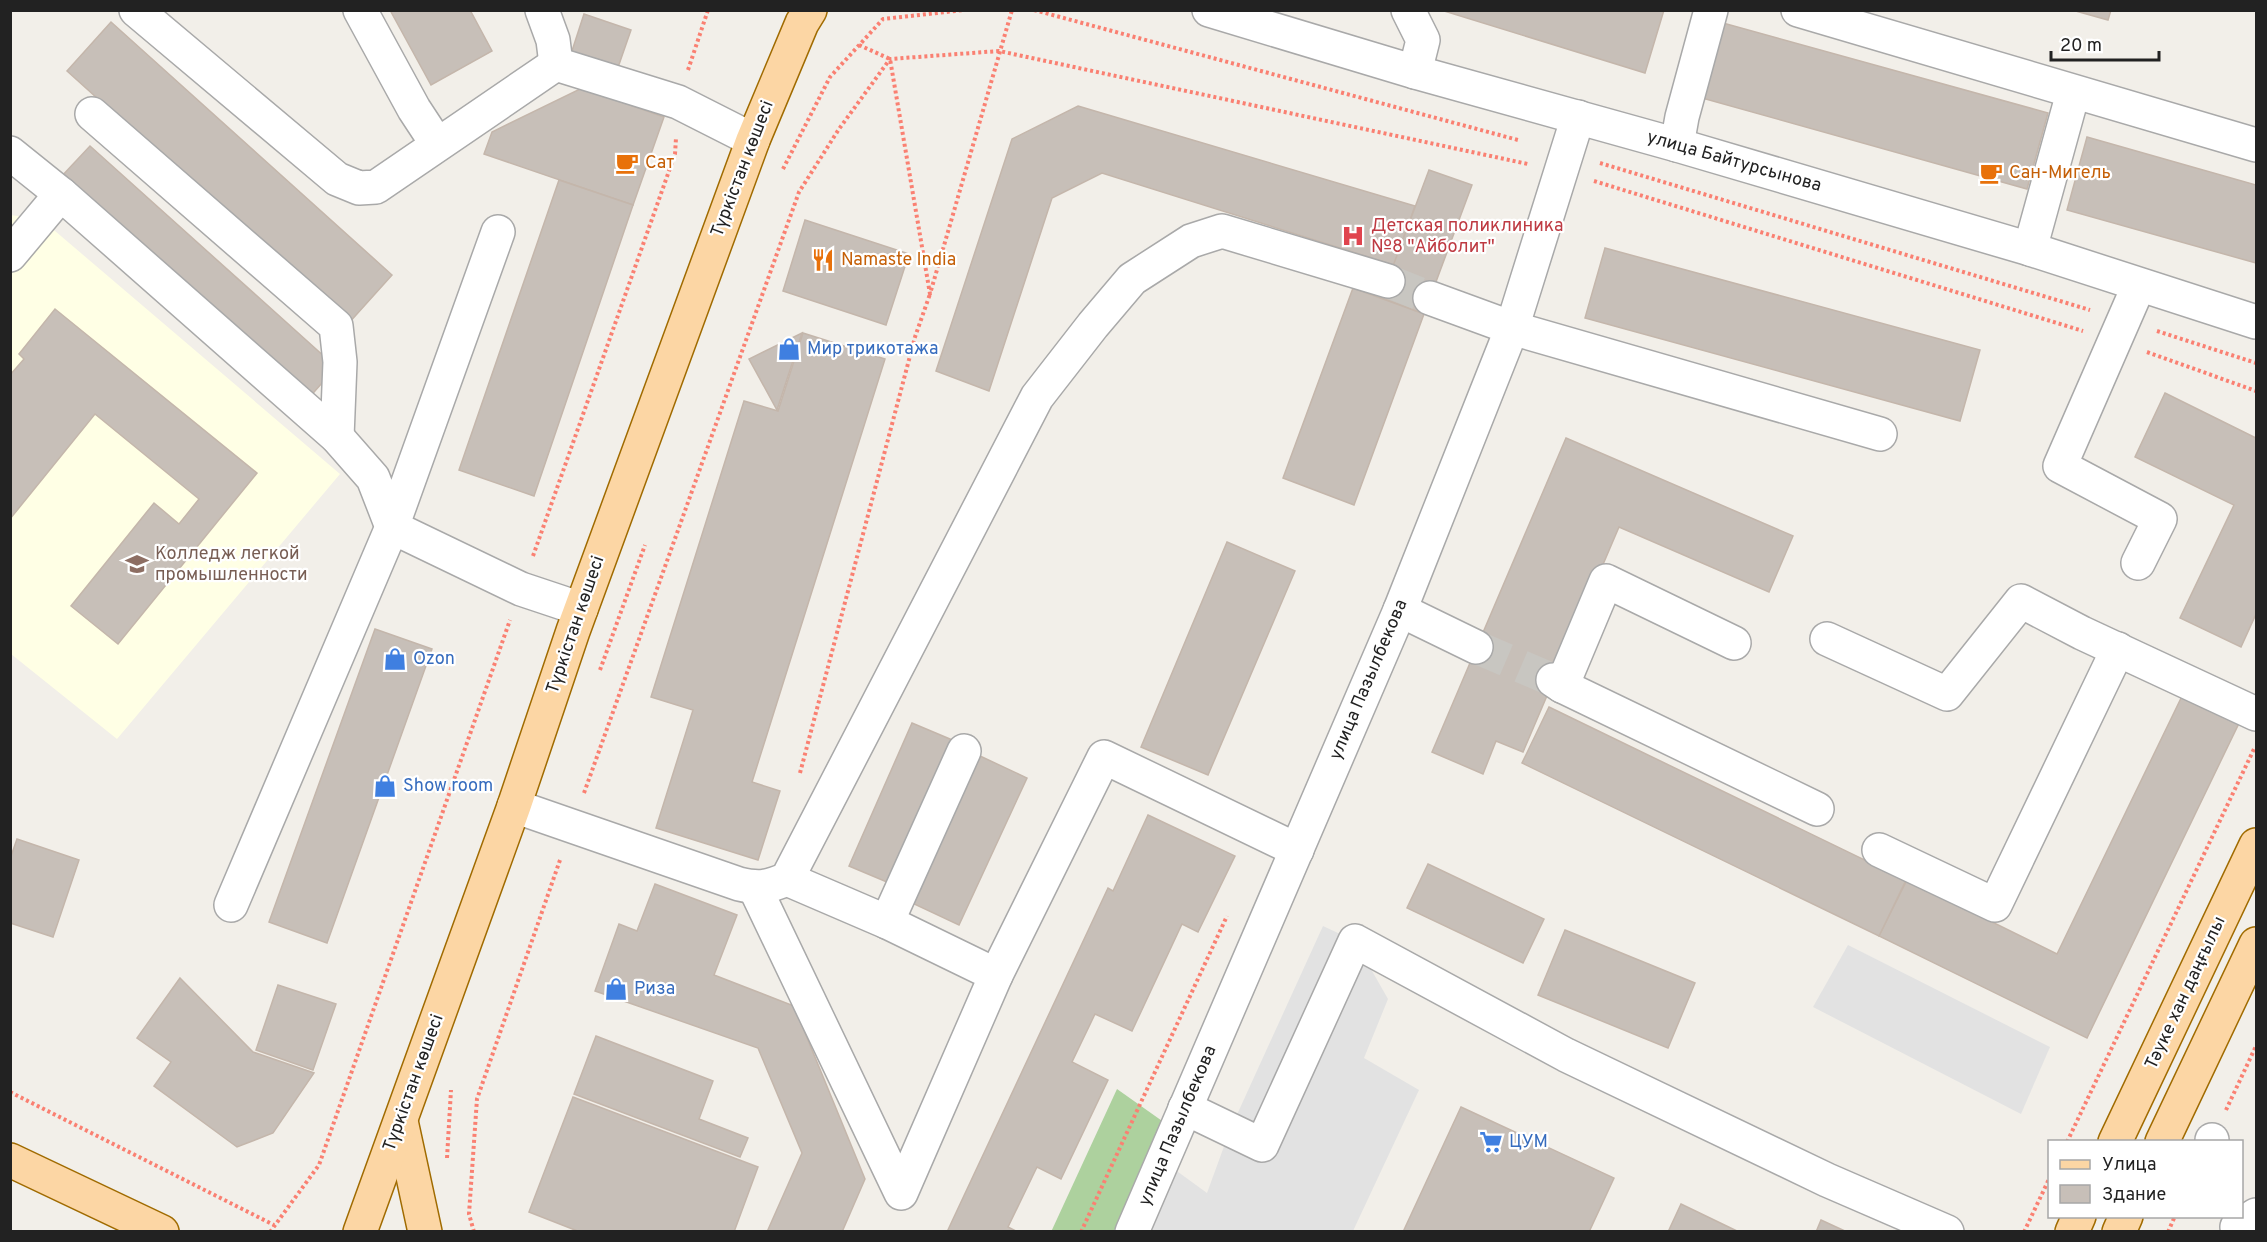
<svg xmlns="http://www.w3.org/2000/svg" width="2267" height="1242" viewBox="0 0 2267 1242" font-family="Overpass,sans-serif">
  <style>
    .education { fill: #ffffe5 }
    .forest { fill: #add19e }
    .parking { fill: #e2e2e2 }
    .building { fill: #c7bfb8; stroke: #c4b6ab; stroke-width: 1.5 }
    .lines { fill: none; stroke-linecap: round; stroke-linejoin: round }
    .minor-tunnel { stroke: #c8c6c1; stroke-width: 33; stroke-dasharray: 33 16; stroke-linecap: butt }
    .minor-casing { stroke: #a9a9a9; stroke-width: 36 }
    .major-casing { stroke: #a06b00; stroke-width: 36 }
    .path { stroke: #fa8072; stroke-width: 4; stroke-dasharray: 3 3; stroke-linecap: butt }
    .minor { stroke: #fff; stroke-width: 33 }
    .major { stroke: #fcd6a4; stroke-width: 33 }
    .labels { text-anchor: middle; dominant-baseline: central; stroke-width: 4.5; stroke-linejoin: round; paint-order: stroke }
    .street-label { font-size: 18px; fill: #222; stroke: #fff }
    .food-label { font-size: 18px; fill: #c56008; stroke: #fff; text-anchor: start }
    .health-label { font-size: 18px; fill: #be3a42; stroke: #fff; text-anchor: start }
    .shop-label { font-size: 18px; fill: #366cbe; stroke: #fff; text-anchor: start }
    .education-label { font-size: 18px; fill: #785e54; stroke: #fff; text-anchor: start }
  </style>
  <rect width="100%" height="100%" fill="#f2efe9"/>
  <path class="education" d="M10 215 41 219 340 474 117 739 11 654Z"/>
  <path class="forest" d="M1117 1089 1165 1123 1114 1231 1051 1232Z"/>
  <g class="parking">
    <path d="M1323 926 1355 941 1388 999 1364 1058 1419 1090 1353 1231 1132 1232 1163 1161 1207 1193 1230 1130Z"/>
    <path d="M1848 945 2050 1047 2021 1114 1813 1007Z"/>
  </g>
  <g class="building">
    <path d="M390 10H470L492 51 431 85Z"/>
    <path d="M1441 10H1664L1645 73Z"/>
    <path d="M2072 10H2111L2108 20Z"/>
    <path d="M584 14 631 30 615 76 569 60Z"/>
    <path d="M111 22 392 275 348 324 67 71Z"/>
    <path d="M1723 23 2048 113 2027 189 1702 98Z"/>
    <path d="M582 88 664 117 633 205 484 154 492 132Z"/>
    <path d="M1078 106 1415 206 1394 265 1102 173 1052 198 989 391 936 371 1012 139Z"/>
    <path d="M2087 137 2256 185V263L2067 210Z"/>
    <path d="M90 146 336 367 308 399 61 177Z"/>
    <path d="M1429 170 1472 185 1424 314 1381 298Z"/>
    <path d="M559 180 633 205 534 496 459 470Z"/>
    <path d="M805 220 909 254 886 325 783 291Z"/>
    <path d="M1605 248 1980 350 1960 421 1585 318Z"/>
    <path d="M1353 288 1424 314 1354 505 1283 478Z"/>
    <path d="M55 309 257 473 118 644 71 606 154 503 179 524 199 499 95 414 10 519V375L24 359 19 354Z"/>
    <path d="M802 333 777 410 749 359Z"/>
    <path d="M803 333 885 359 752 782 780 791 758 860 656 828 693 710 651 697 744 401 778 411Z"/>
    <path d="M2165 393 2256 438V614L2241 647 2180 618 2234 505 2135 457Z"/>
    <path d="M1566 438 1793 536 1769 592 1619 527 1523 752 1496 741 1483 774 1432 752Z"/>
    <path d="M1227 542 1295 571 1208 775 1141 747Z"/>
    <path d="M375 629 432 649 327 943 269 922Z"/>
    <path d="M2185 690 2242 717 2087 1038 1879 936 1907 880 2057 954Z"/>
    <path d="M1549 707 1906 880 1879 936 1522 763Z"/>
    <path d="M912 723 957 742 894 885 849 866Z"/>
    <path d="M980 756 1027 778 959 925 912 903Z"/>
    <path d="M1148 815 1235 856 1198 932 1182 924 1132 1031 1095 1014 1072 1062 1108 1080 1061 1179 1037 1167 1008 1227 1018 1232H947L1108 888 1113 891Z"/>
    <path d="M17 839 79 860 53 937 10 923V859Z"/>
    <path d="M1428 864 1544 919 1523 963 1407 908Z"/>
    <path d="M655 884 737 915 714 975 794 1006 865 1179 842 1232H767L802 1153 758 1048 595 991 619 924 637 931Z"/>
    <path d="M1565 930 1695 983 1668 1048 1538 995Z"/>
    <path d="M180 978 253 1052 314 1073 273 1133 237 1147 154 1086 171 1062 137 1038Z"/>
    <path d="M278 985 336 1004 313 1070 256 1050Z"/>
    <path d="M596 1036 713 1081 699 1119 748 1138 740 1157 574 1094Z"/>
    <path d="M573 1097 758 1167 734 1232H580L529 1212Z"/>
    <path d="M1461 1107 1614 1178 1589 1232H1403Z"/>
    <path d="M1681 1204 1739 1232H1668Z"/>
    <path d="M1821 1220 1847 1232H1816Z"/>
  </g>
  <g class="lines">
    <g class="minor-tunnel">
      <path d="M1388 281 1430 298"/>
      <path d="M1476 647 1553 680"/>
    </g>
    <g class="minor-casing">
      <g id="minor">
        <path d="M136 10 337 179 359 188 376 187 556 64 678 102 753 140"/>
        <path d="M360 10 414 109 437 144"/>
        <path d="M542 10 553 40 556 64"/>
        <path d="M1209 10 1415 72 1677 145 2030 249 2256 322"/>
        <path d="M1408 10 1423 40 1415 72"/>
        <path d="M1798 10 2256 145"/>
        <path d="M92 114 336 326 340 362 337 437"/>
        <path d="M1677 145 1682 117 1711 10"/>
        <path d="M10 153 61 194"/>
        <path d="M2030 249 2073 93"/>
        <path d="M10 255 61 194 337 437 373 478 392 527 498 232"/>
        <path d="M1430 298 1512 328 1880 434"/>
        <path d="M2138 563 2160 519 2060 466 2139 285"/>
        <path d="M1400 610 1476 647"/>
        <path d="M1827 639 1947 694 2021 601 2082 633 2256 714"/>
        <path d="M1553 680 1562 686 1606 581 1734 643"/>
        <path d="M1562 686 1817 809"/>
        <path d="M514 806 739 884C760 889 768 887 787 879L1037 397 1093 325 1132 279 1191 241 1222 231 1388 281"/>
        <path d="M1879 850 1995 905 2118 649"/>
        <path d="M755 888 901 1193 996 975 887 922 787 879"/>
        <path d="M231 905 392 527 521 589 581 609"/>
        <path d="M887 922 964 751"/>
        <path d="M996 975 1104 757 1297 850"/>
        <path d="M1185 1108 1262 1145 1355 941 1566 1055 1827 1180 1947 1232"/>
        <path d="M2212 1140V1142"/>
        <path d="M2237 1227 2256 1215"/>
        <path d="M1132 1232 1400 610 1512 328 1578 117"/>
      </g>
    </g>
    <g class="major-casing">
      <g id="major">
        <path d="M401 1121 425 1232"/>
        <path d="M2115 1142 2256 845"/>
        <path d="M2162 1142 2256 944"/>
        <path d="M10 1160 162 1232"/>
        <path d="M360 1232 514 806 573 631 753 140 802 23 810 10"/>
        <path d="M2072 1232 2079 1216"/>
        <path d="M2119 1232 2126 1216"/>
      </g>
    </g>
    <g class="path">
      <path d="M1034 10 1518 140"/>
      <path d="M859 45 890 59 930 294 1012 10"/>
      <path d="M688 70 708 10"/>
      <path d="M1600 163 2090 310"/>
      <path d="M783 169 830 77 883 19 964 10"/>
      <path d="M1594 181 2083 331"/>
      <path d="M2157 331 2256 363"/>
      <path d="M2147 352 2256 391"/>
      <path d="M533 556 675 154 676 138"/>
      <path d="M600 670 645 545"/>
      <path d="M800 773 915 337 930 294"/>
      <path d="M584 793 799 192 839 129 890 59 999 51 1528 164"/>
      <path d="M10 1092 274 1225"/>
      <path d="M2226 1110 2256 1046"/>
      <path d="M2067 1142 2254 749"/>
      <path d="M447 1158 451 1090"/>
      <path d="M270 1232 319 1165 510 620"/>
      <path d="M474 1232 469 1214 477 1099 560 860"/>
      <path d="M1081 1232 1227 916"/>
      <path d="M2024 1232 2050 1177"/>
      <path d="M2168 1232 2175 1216"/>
    </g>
    <use href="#minor" class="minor"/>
    <use href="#major" class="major"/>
  </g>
  <defs>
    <g id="cafe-bare" transform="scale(1.8)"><path d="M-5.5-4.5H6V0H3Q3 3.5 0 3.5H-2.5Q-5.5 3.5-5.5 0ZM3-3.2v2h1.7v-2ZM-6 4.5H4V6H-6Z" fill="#e8710a" stroke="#fff" stroke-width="2.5" paint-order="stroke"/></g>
    <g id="hospital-bare" transform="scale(1.8)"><path d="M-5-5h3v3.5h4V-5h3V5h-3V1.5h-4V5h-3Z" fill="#e0444e" stroke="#fff" stroke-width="2.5" paint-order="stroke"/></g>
    <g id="restaurant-bare" transform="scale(1.8)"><path d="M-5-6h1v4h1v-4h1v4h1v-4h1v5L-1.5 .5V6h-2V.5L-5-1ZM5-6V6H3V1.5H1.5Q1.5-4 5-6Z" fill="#e8710a" stroke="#fff" stroke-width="2.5" paint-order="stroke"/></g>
    <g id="shop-bare" transform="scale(1.8)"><path d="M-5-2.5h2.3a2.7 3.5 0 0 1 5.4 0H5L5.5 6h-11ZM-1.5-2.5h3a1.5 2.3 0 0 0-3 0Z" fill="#3f7fe0" stroke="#fff" stroke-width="2.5" paint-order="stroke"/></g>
    <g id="university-bare" transform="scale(1.8)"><path d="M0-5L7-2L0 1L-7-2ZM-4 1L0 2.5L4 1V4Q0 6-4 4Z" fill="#8d6e63" stroke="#fff" stroke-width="2.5" paint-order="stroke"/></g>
    <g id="supermarket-bare" transform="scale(1.8)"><path d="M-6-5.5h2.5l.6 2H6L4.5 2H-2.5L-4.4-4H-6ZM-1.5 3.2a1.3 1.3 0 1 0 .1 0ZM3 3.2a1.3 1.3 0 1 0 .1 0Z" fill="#3f7fe0" stroke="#fff" stroke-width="2.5" paint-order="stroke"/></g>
  </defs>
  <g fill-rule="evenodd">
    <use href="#cafe-bare" x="627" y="163"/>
    <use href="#cafe-bare" x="1991" y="173"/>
    <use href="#hospital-bare" x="1353" y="236"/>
    <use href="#restaurant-bare" x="823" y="260"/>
    <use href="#shop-bare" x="789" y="349"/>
    <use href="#university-bare" x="137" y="564"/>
    <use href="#shop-bare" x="395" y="659"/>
    <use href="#shop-bare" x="385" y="786"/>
    <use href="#shop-bare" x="616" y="989"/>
    <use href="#supermarket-bare" x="1491" y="1142"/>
  </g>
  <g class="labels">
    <g class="street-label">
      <text transform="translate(1734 162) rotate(16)">улица Байтурсынова</text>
      <text transform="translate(743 169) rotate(-69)">Түркістан көшесі</text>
      <text transform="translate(576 625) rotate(-71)">Түркістан көшесі</text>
      <text transform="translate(1369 680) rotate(-67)">улица Пазылбекова</text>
      <text transform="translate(2186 993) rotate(-65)">Тәуке хан даңғылы</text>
      <text transform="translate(414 1083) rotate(-70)">Түркістан көшесі</text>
      <text transform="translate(1178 1126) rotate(-67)">улица Пазылбекова</text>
    </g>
    <g class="food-label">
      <text x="645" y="163">Сат</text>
      <text x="2009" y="173">Сан-Мигель</text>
      <text x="841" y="260">Namaste India</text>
    </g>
    <g class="health-label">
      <text x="1371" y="226">Детская поликлиника<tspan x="1371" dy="21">№8 "Айболит"</tspan></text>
    </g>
    <g class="shop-label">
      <text x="807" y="349">Мир трикотажа</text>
      <text x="413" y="659">Ozon</text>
      <text x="403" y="786">Show room</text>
      <text x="634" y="989">Риза</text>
      <text x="1509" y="1142">ЦУМ</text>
    </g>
    <g class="education-label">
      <text x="155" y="554">Колледж легкой<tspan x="155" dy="21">промышленности</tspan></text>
    </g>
  </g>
  <rect width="2267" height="1242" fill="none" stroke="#222222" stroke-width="24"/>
  <rect x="2048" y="1140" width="195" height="78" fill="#ffffff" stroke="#a7a7a7" stroke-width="1.5"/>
  <rect x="2060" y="1160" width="30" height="9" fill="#fcd6a4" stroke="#a7a7a7" stroke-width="1.5"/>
  <text x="2102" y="1170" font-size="18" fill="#222222">Улица</text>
  <rect x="2060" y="1185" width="30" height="18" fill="#c7bfb8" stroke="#a7a7a7" stroke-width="1.5"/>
  <text x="2102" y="1200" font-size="18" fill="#222222">Здание</text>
  <path d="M2051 51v9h108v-9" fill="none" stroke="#222222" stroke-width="3"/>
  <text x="2060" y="51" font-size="18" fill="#222222" stroke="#ffffff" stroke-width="4.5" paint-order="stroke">20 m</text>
</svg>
